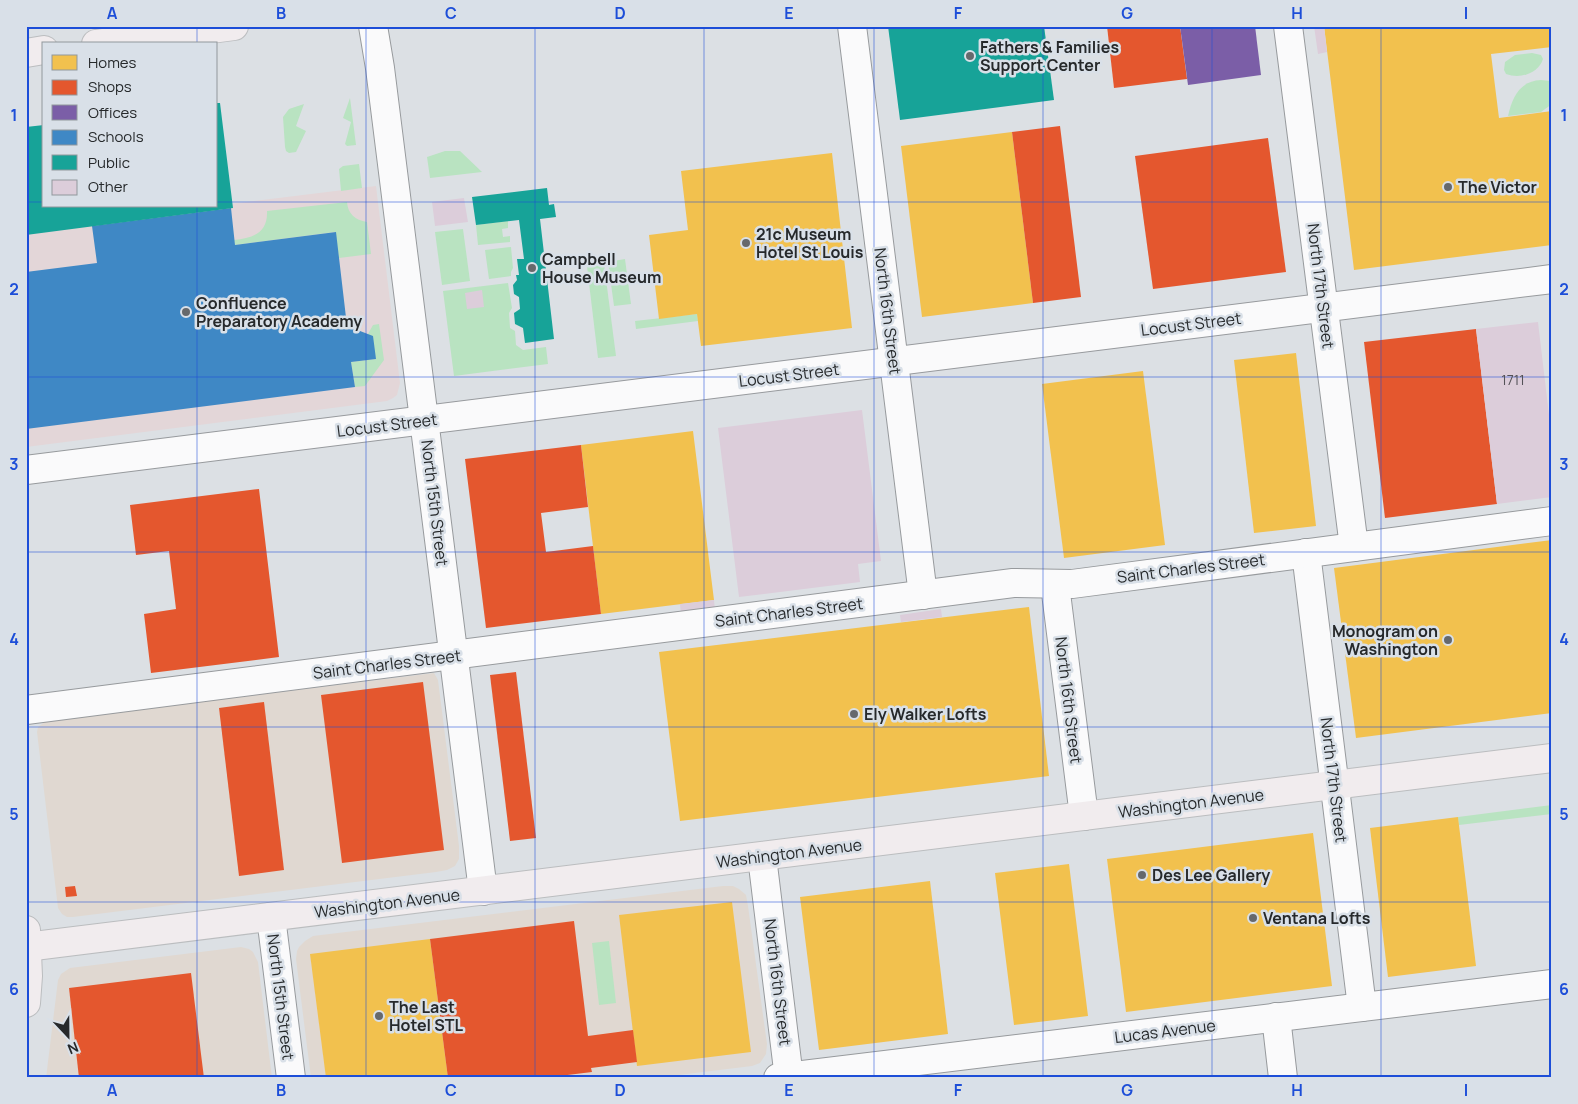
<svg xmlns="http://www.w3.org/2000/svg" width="1578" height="1104" viewBox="0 0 1578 1104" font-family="Manrope,sans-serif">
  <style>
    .commercial { fill: #e0d8d1 }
    .education { fill: #e3d6d8 }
    .green { fill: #b9e3c1 }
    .homes { fill: #f2c14e }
    .shops { fill: #e4572e }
    .offices { fill: #7b5ea7 }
    .schools { fill: #3f88c5 }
    .public { fill: #17a398 }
    .building { fill: #dccdda }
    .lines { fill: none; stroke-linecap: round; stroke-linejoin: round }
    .minor-casing { stroke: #979a9d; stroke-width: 30 }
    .major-casing { stroke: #bbbdbf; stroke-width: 30 }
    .minor { stroke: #fafafb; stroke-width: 28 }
    .major { stroke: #f1ecee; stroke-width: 28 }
    .grid { fill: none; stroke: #1d4ed8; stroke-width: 1; stroke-opacity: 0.55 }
    .poi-dot { fill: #66696c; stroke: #d9e0e8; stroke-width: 2 }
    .labels { text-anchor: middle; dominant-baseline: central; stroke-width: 5; stroke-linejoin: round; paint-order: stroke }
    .number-label { font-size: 14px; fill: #545257 }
    .poi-label { font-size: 16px; font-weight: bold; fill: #26292b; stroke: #d9e0e8; text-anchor: start }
    .street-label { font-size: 16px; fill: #26292b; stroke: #d9e0e8 }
    .neatline { fill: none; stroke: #1d4ed8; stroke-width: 2 }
    .grid-label { font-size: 16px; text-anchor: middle; font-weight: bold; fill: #1d4ed8 }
  </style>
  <rect width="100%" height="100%" fill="#dce0e4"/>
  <g class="commercial">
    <path d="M434 673 438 680 459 846V859L455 866 447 870 436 872 73 917H67L62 914 58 908 37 732 38 727 46 721Z"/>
    <path d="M723 886H733L739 889 746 895 748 906 767 1044 766 1054 760 1063 752 1066 654 1078H311L296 959 297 951 299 947 305 941 313 936Z"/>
    <path d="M241 947 249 949 253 952 258 962 272 1078H46L58 980 61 974 70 968Z"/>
  </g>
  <path class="education" d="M376 186 400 383 397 395 393 398 387 401 26 447V229Z"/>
  <g class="green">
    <path d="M1532 53 1541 55 1543 59C1538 74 1520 79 1506 74L1504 70 1505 62 1515 55Z"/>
    <path d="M1541 80 1550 81 1552 82V104L1541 112 1508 116C1512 98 1519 81 1541 80Z"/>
    <path d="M350 98 356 145 347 146 345 144 351 122 343 118Z"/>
    <path d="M304 104 296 126 306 131 296 152 289 153 286 151 285 147 283 117 289 109Z"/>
    <path d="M445 151H460L482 172 430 178 427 157Z"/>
    <path d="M359 164 362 188 341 191 339 169 343 166Z"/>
    <path d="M347 202C348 214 355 220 367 222L371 254 339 258 335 232 235 245 234 240C253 238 268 233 267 211Z"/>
    <path d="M508 221V228L502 229 503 237 510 236V242L478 245 476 225Z"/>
    <path d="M463 229 470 281 442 285 435 232Z"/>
    <path d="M511 247 513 268 511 272V276L489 279 485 250Z"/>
    <path d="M603 256 616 356 598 358 586 258Z"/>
    <path d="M625 259 631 304 614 306 608 262Z"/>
    <path d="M508 283 512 308 509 313 510 328 515 331 516 345 523 350 546 347 548 364 454 376 443 291Z"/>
    <path d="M697 314 698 321 636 329 635 321Z"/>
    <path d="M379 324 384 360 365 386 355 387 351 362 376 359 368 334 373 325Z"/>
    <path d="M1552 805V814L1459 825 1458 817Z"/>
    <path d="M609 941 616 1003 599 1005 592 943Z"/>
  </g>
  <g class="homes">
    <path d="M1324 26H1552V47L1491 54 1499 118 1552 111V245L1354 270Z"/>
    <path d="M1012 132 1033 303 922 317 901 146Z"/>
    <path d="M832 153 852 328 701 346 697 314 659 319 649 235 688 230 681 171Z"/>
    <path d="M1296 353 1316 526 1254 533 1234 360Z"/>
    <path d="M1143 371 1165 545 1064 558 1042 384Z"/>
    <path d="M693 431 714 600 601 614 581 445Z"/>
    <path d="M1552 540V713L1356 738 1334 568Z"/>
    <path d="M1029 607 1049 776 680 821 659 652Z"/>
    <path d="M1458 817 1476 966 1388 977 1370 828Z"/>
    <path d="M1313 833 1332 986 1126 1012 1107 859Z"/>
    <path d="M1069 864 1088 1016 1014 1025 995 873Z"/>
    <path d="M930 881 948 1034 819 1050 800 897Z"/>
    <path d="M732 902 751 1052 637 1066 619 915Z"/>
    <path d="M430 939 448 1078H326L310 954Z"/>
  </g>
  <g class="shops">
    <path d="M1107 26H1180L1187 79 1114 88Z"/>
    <path d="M1060 126 1081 297 1033 303 1012 132Z"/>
    <path d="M1268 138 1286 272 1153 289 1135 156Z"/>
    <path d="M1476 329 1497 504 1385 518 1364 342Z"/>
    <path d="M581 445 588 507 541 513 546 552 593 546 601 614 486 628 465 459Z"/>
    <path d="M259 489 279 657 151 673 144 614 176 609 169 551 136 555 130 505Z"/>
    <path d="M516 672 536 838 510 841 490 675Z"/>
    <path d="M423 682 444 850 342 863 321 695Z"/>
    <path d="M264 702 284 870 239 876 219 708Z"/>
    <path d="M75 886 77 896 66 897 65 887Z"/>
    <path d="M574 921 588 1036 633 1030 637 1062 591 1068 592 1072 543 1078H448L430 939Z"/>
    <path d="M191 973 204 1078H79L69 988Z"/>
  </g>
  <path class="offices" d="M1180 26H1255L1261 75 1188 85Z"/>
  <path class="schools" d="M231 208 235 245 336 232 347 326 373 336 376 359 351 362 355 387 26 429V272L97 263 92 226Z"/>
  <g class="public">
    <path d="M888 26H1044L1054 100 900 120Z"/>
    <path d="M216 103H220L233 208 26 235V127L44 125V206H216Z"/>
    <path d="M547 188 549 205 554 204 556 217 540 219 554 339 525 343 523 328 515 324 514 313 520 309 519 297 514 294 513 285 517 280 516 275H519L517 259H524L519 220 476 225 472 197Z"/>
  </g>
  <g class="building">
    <path d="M1314 26H1324L1327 52 1318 54Z"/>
    <path d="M464 198 468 222 435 226 432 202Z"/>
    <path d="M482 290 484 307 467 309 465 293Z"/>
    <path d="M1538 322 1552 440V497L1497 504 1476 329Z"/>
    <path d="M862 410 881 561 858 564 860 582 739 597 718 428Z"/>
    <path d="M714 600 715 610 681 615 680 604Z"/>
    <path d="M941 609 942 617 901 622 900 615Z"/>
  </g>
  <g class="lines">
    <g class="minor-casing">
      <g id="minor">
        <path d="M373 26 380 68 483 891"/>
        <path d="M852 26 923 595"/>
        <path d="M1288 26 1354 547"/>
        <path d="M26 470 1552 279"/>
        <path d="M1306 553 1362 1007"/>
        <path d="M1055 585 1084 816"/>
        <path d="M26 710 982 587 1013 583 1072 584 1552 521"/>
        <path d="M762 857 789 1078"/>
        <path d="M271 917 291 1078"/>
        <path d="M1276 1017 1283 1078"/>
        <path d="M778 1078 1552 984"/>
      </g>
    </g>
    <g class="major-casing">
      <g id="major">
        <path d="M96 44 234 26"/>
        <path d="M26 53 44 50"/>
        <path d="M26 947 1552 758"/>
        <path d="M26 1003 28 976 26 930"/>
      </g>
    </g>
    <use href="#minor" class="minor"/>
    <use href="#major" class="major"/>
  </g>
  <path class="grid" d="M197 26V44M366 26V1078M535 26V1078M704 26V1078M874 26V1078M1043 26V1078M1212 26V1078M1381 26V1078M26 202H44M216 202H1552M197 206V1078M26 377H1552M26 552H1552M26 727H1552M26 902H1552"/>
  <g class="poi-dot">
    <circle cx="970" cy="56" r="5"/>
    <circle cx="1448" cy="187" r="5"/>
    <circle cx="746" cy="243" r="5"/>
    <circle cx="532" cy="268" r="5"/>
    <circle cx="186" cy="312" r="5"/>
    <circle cx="1448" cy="640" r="5"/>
    <circle cx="854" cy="714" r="5"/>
    <circle cx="1142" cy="875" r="5"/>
    <circle cx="1253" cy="918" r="5"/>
    <circle cx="379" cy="1016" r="5"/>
  </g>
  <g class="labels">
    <g class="number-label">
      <text x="1513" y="379">1711</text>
    </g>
    <g class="poi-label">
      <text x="980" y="47">Fathers &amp; Families<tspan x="980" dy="18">Support Center</tspan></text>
      <text x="1458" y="187">The Victor</text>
      <text x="756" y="234">21c Museum<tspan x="756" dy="18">Hotel St Louis</tspan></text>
      <text x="542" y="259">Campbell<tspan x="542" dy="18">House Museum</tspan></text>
      <text x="196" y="303">Confluence<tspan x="196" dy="18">Preparatory Academy</tspan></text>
      <text x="1438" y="631" text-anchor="end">Monogram on<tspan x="1438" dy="18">Washington</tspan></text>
      <text x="864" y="714">Ely Walker Lofts</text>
      <text x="1152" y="875">Des Lee Gallery</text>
      <text x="1263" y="918">Ventana Lofts</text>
      <text x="389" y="1007">The Last<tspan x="389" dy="18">Hotel STL</tspan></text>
    </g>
    <g class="street-label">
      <text transform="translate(1321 286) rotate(83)">North 17th Street</text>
      <text transform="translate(888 311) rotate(83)">North 16th Street</text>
      <text transform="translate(1191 324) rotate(-7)">Locust Street</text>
      <text transform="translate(789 375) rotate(-7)">Locust Street</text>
      <text transform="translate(387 425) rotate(-7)">Locust Street</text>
      <text transform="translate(435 503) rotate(83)">North 15th Street</text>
      <text transform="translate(1191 568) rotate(-7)">Saint Charles Street</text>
      <text transform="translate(789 612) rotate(-7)">Saint Charles Street</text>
      <text transform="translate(387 664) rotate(-7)">Saint Charles Street</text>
      <text transform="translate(1069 700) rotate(83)">North 16th Street</text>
      <text transform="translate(1334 780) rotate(83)">North 17th Street</text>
      <text transform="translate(1191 803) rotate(-7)">Washington Avenue</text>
      <text transform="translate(789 853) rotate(-7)">Washington Avenue</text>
      <text transform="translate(387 903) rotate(-7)">Washington Avenue</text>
      <text transform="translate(778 982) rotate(83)">North 16th Street</text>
      <text transform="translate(281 997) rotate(83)">North 15th Street</text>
      <text transform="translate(1165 1031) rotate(-7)">Lucas Avenue</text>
    </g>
  </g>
  <rect width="1578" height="1104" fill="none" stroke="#d9e0e8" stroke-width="55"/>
  <rect x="42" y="42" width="175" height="165" fill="#d9e0e8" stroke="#91979c"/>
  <rect x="52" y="55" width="25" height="15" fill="#f2c14e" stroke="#91979c"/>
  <text x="88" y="68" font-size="15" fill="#26292b">Homes</text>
  <rect x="52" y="80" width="25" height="15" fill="#e4572e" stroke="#91979c"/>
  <text x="88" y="92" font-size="15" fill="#26292b">Shops</text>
  <rect x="52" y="105" width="25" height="15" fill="#7b5ea7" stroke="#91979c"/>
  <text x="88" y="118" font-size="15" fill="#26292b">Offices</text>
  <rect x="52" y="130" width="25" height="15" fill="#3f88c5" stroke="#91979c"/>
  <text x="88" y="142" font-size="15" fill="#26292b">Schools</text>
  <rect x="52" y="155" width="25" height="15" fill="#17a398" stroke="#91979c"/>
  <text x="88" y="168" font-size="15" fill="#26292b">Public</text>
  <rect x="52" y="180" width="25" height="15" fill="#dccdda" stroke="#91979c"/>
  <text x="88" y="192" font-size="15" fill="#26292b">Other</text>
  <g transform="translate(68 1036) rotate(158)" stroke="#d9e0e8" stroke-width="4" paint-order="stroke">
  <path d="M0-4L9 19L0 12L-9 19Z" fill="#26292b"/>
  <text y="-8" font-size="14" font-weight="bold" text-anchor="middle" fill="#26292b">N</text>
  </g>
  <rect x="28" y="28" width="1522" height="1048" class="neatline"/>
  <g class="grid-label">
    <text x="112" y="19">A</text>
    <text x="281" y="19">B</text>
    <text x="451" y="19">C</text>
    <text x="620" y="19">D</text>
    <text x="789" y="19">E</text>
    <text x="958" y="19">F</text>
    <text x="1127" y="19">G</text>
    <text x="1297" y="19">H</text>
    <text x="1466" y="19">I</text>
    <text x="14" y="121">1</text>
    <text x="1564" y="121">1</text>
    <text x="14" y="295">2</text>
    <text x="1564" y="295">2</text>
    <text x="14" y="470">3</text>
    <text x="1564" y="470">3</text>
    <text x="14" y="645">4</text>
    <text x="1564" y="645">4</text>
    <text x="14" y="820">5</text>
    <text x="1564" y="820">5</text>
    <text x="14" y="995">6</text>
    <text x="1564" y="995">6</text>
    <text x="112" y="1096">A</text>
    <text x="281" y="1096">B</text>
    <text x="451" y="1096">C</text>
    <text x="620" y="1096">D</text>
    <text x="789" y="1096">E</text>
    <text x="958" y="1096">F</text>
    <text x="1127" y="1096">G</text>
    <text x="1297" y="1096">H</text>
    <text x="1466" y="1096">I</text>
  </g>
</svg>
